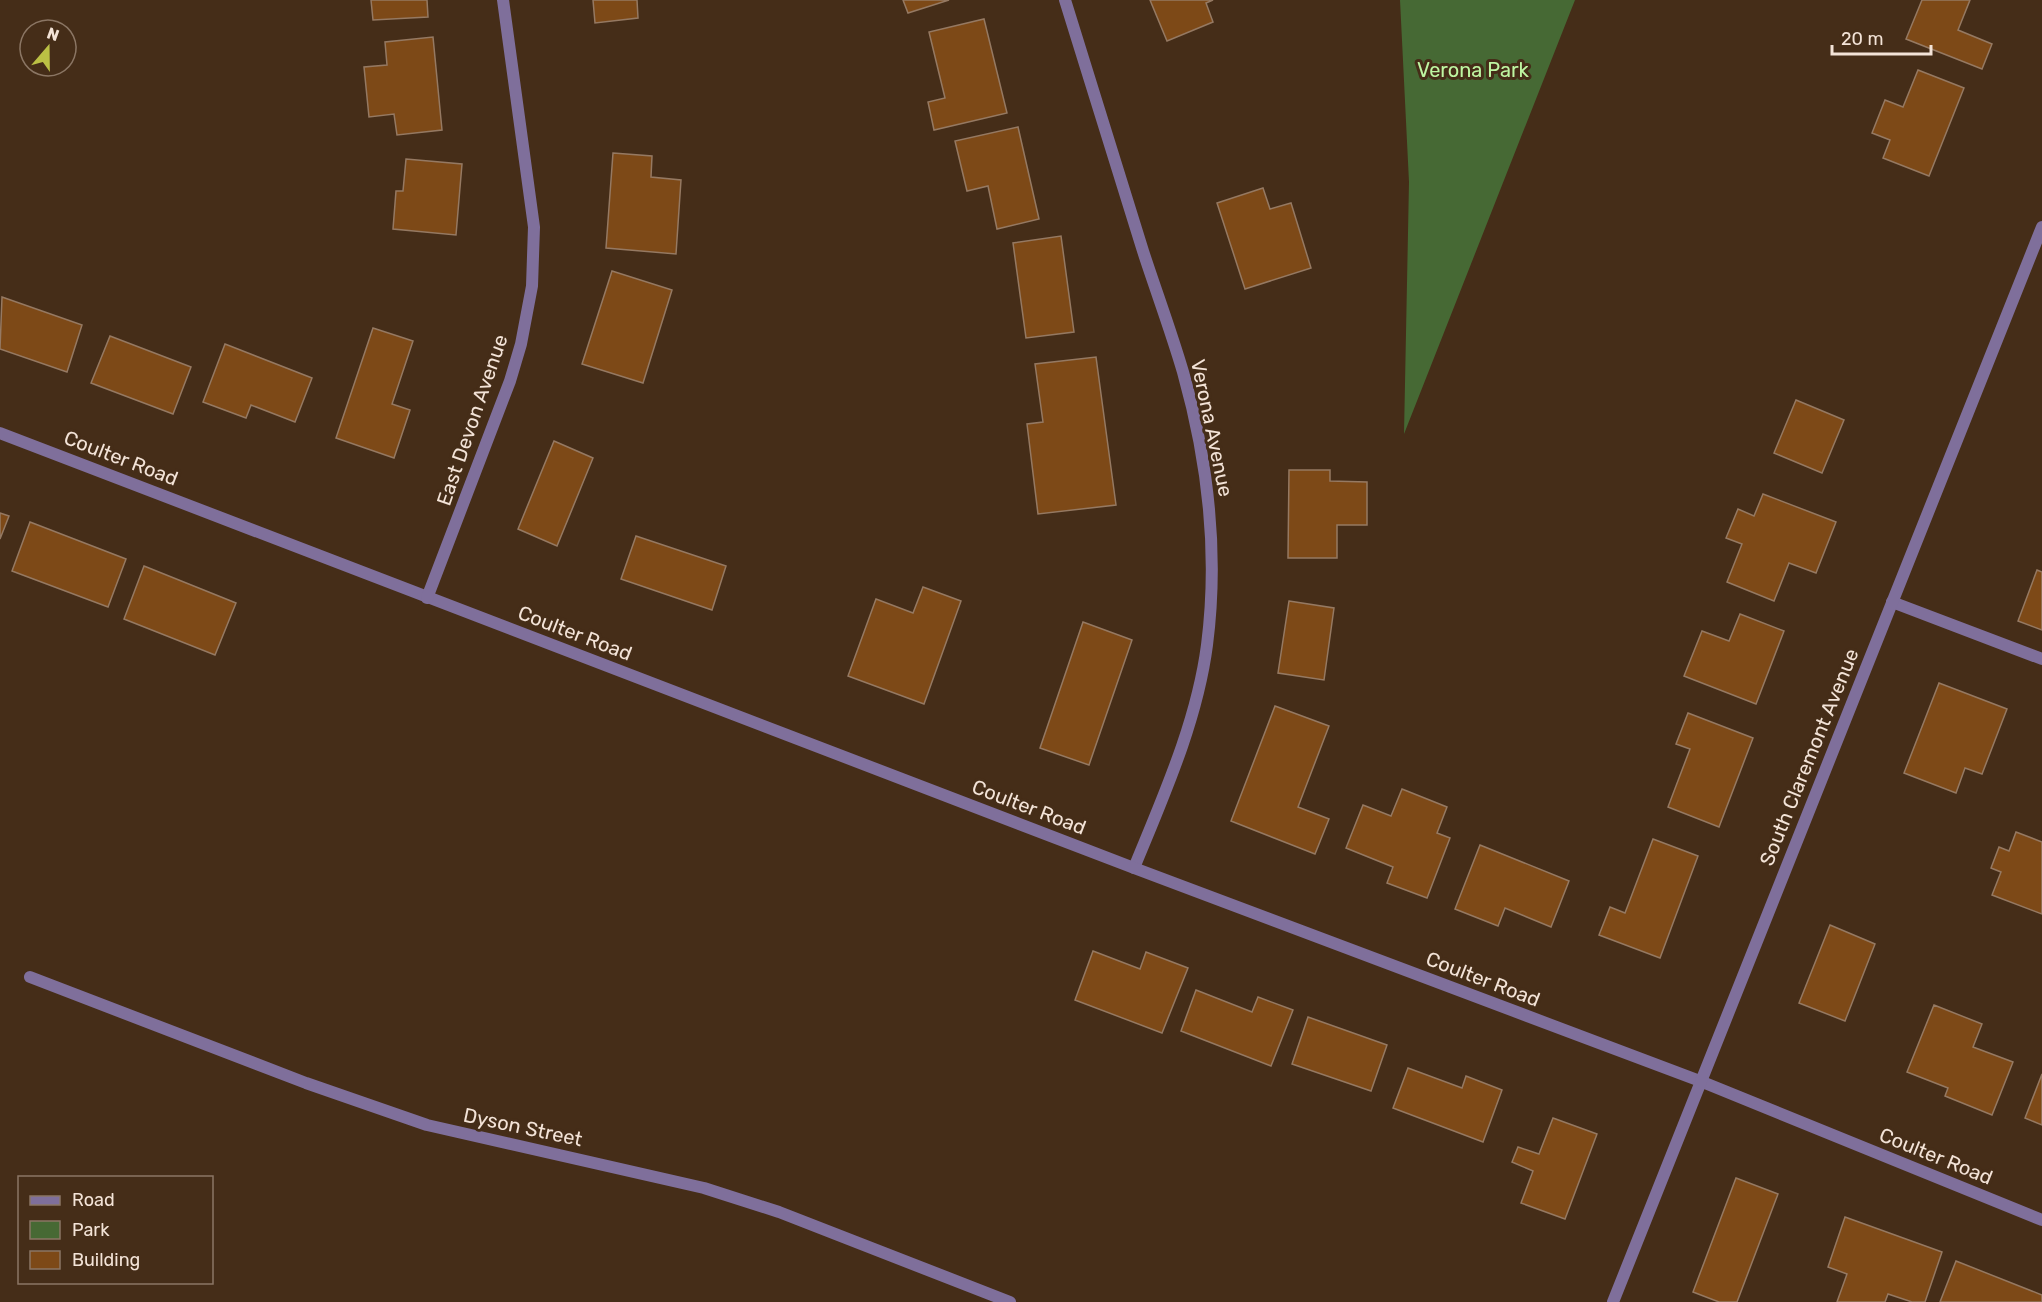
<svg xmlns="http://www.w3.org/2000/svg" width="2042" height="1302" viewBox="0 0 2042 1302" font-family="Rubik,sans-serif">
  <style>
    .green { fill: #466934 }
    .building { fill: #7d4917; stroke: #957962; stroke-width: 1.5 }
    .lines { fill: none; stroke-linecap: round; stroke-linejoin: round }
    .service { stroke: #7f6f9b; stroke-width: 12 }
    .minor { stroke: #7f6f9b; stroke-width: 12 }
    .labels { text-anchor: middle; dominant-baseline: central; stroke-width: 6; stroke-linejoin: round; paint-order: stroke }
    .park-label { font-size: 20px; fill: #bef6a2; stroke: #452d18 }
    .street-label { font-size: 20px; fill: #f3e3d7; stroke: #452d18 }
  </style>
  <rect width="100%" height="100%" fill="#452d18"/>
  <path class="green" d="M1400 0H1575L1404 434 1409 182Z"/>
  <g class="building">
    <path d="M371 0H427L428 17 373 20Z"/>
    <path d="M593 0H637L638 18 595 23Z"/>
    <path d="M903 0H949L908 13Z"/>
    <path d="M1150 0H1213L1206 3 1213 22 1167 41Z"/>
    <path d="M1922 0H1970L1958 30 1992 44 1982 69 1906 39Z"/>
    <path d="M984 19 1007 113 934 130 928 102 945 98 929 32Z"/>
    <path d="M433 37 442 130 397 135 394 114 369 117 364 67 387 65 385 42Z"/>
    <path d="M1918 70 1964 88 1929 176 1883 158 1890 140 1872 133 1885 100 1903 107Z"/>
    <path d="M1018 127 1039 219 997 229 988 186 967 191 955 141Z"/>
    <path d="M613 153 652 156 651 177 681 180 676 254 606 248Z"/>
    <path d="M406 159 462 164 456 235 393 229 396 191H403Z"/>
    <path d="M1263 188 1270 209 1291 203 1311 268 1245 289 1217 203Z"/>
    <path d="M1061 236 1074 332 1026 338 1013 243Z"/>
    <path d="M612 271 672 290 643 383 582 364Z"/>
    <path d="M2 297 82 325 67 372 0 349Z"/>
    <path d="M373 328 413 341 392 404 410 410 394 458 336 438Z"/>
    <path d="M110 336 191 367 173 414 91 383Z"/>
    <path d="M225 344 312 378 295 422 251 405 246 418 203 402Z"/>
    <path d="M1096 357 1116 505 1038 514 1027 424 1043 422 1035 364Z"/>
    <path d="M1796 400 1844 420 1822 473 1774 453Z"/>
    <path d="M554 441 593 458 557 546 518 529Z"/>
    <path d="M1289 470H1330V481L1367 482V525H1337V558H1288Z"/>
    <path d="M1763 494 1836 522 1816 573 1789 563 1774 601 1727 582 1742 544 1726 538 1738 509 1754 516Z"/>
    <path d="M0 513 9 516 0 539Z"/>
    <path d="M30 522 126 559 108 607 12 571Z"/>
    <path d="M636 536 726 566 712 610 621 579Z"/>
    <path d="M144 566 236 603 215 655 124 619Z"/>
    <path d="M2037 570 2042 572V630L2018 621Z"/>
    <path d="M923 587 961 601 924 704 848 676 876 599 913 613Z"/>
    <path d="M1289 601 1334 608 1324 680 1278 673Z"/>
    <path d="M1740 614 1784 631 1756 704 1684 676 1702 631 1729 641Z"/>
    <path d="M1083 622 1132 640 1089 765 1040 748Z"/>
    <path d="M1939 683 2007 709 1982 774 1965 768 1956 793 1904 773Z"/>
    <path d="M1275 706 1329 726 1298 807 1329 819 1315 854 1231 821Z"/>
    <path d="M1688 713 1753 738 1719 827 1668 807 1690 749 1676 744Z"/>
    <path d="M1402 789 1447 807 1437 833 1450 838 1427 898 1387 883 1393 867 1346 848 1363 805 1391 816Z"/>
    <path d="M2016 832 2042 842V914L1992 895 2001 872 1991 868 1999 847 2009 851Z"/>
    <path d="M1653 839 1698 856 1660 958 1599 935 1610 907 1625 913Z"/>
    <path d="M1480 845 1569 881 1551 927 1505 908 1498 926 1455 909Z"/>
    <path d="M1830 925 1875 944 1845 1021 1799 1003Z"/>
    <path d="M1093 951 1140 969 1146 952 1188 968 1162 1033 1075 1000Z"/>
    <path d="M1196 990 1252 1012 1258 997 1293 1010 1271 1066 1181 1031Z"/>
    <path d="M1934 1005 1982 1024 1973 1047 2013 1062 1992 1115 1945 1096 1948 1088 1907 1072Z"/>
    <path d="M1308 1017 1387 1045 1371 1091 1292 1064Z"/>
    <path d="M1408 1068 1462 1088 1466 1076 1502 1090 1483 1142 1393 1108Z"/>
    <path d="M2042 1074V1125L2025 1118Z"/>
    <path d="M1553 1118 1597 1134 1565 1219 1521 1203 1533 1171 1512 1162 1518 1147 1539 1154Z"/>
    <path d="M1736 1178 1778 1194 1737 1302H1719L1693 1292Z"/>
    <path d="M1845 1217 1942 1252 1925 1302H1912L1888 1294 1885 1302H1837L1847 1274 1828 1267Z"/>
    <path d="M1956 1261 2042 1295V1302H1940Z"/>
  </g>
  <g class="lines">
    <path class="service" d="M1892 602 2042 659"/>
    <g class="minor">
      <path d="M1065 0C1091 84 1117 167 1143 251 1156 291 1171 331 1183 372 1208 461 1219 552 1207 645 1197 722 1163 797 1134 868"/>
      <path d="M0 433 1134 868 1700 1081 2042 1220"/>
      <path d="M427 598 510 381 521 344 532 286 534 227 503 0"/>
      <path d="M30 977 306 1083 427 1125 704 1188 779 1212 1010 1302"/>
      <path d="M1613 1302 2042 227"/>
    </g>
  </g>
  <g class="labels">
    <g class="park-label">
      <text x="1473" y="70">Verona Park</text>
    </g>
    <g class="street-label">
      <text transform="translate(472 420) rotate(-71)">East Devon Avenue</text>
      <text transform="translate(1212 428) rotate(78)">Verona Avenue</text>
      <text transform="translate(121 458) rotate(21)">Coulter Road</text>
      <text transform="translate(575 633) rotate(21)">Coulter Road</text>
      <text transform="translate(1809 757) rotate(-68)">South Claremont Avenue</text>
      <text transform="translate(1029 807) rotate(21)">Coulter Road</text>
      <text transform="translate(1483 979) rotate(21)">Coulter Road</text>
      <text transform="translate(523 1127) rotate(12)">Dyson Street</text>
      <text transform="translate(1936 1156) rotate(22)">Coulter Road</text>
    </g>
  </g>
  <rect x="18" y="1176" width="195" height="108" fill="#452d18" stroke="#8b7664" stroke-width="1.5"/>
  <rect x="30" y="1196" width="30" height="9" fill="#7f6f9b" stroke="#8b7664" stroke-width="1.5"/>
  <text x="72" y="1206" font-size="18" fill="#f3e3d7">Road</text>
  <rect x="30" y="1221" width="30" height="18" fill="#466934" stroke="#8b7664" stroke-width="1.5"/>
  <text x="72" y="1236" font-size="18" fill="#f3e3d7">Park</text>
  <rect x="30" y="1251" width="30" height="18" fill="#7d4917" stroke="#8b7664" stroke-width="1.5"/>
  <text x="72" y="1266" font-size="18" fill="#f3e3d7">Building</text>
  <g transform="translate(48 48) rotate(20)"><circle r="28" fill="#452d18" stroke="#8b7664" stroke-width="1.5"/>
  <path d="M0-4.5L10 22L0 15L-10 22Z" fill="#bbc044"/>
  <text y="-9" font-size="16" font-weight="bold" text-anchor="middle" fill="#f3e3d7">N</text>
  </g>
  <path d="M1832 45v9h99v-9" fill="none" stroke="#f3e3d7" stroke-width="3"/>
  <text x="1841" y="45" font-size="18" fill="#f3e3d7" stroke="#452d18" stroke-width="4.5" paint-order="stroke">20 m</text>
</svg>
